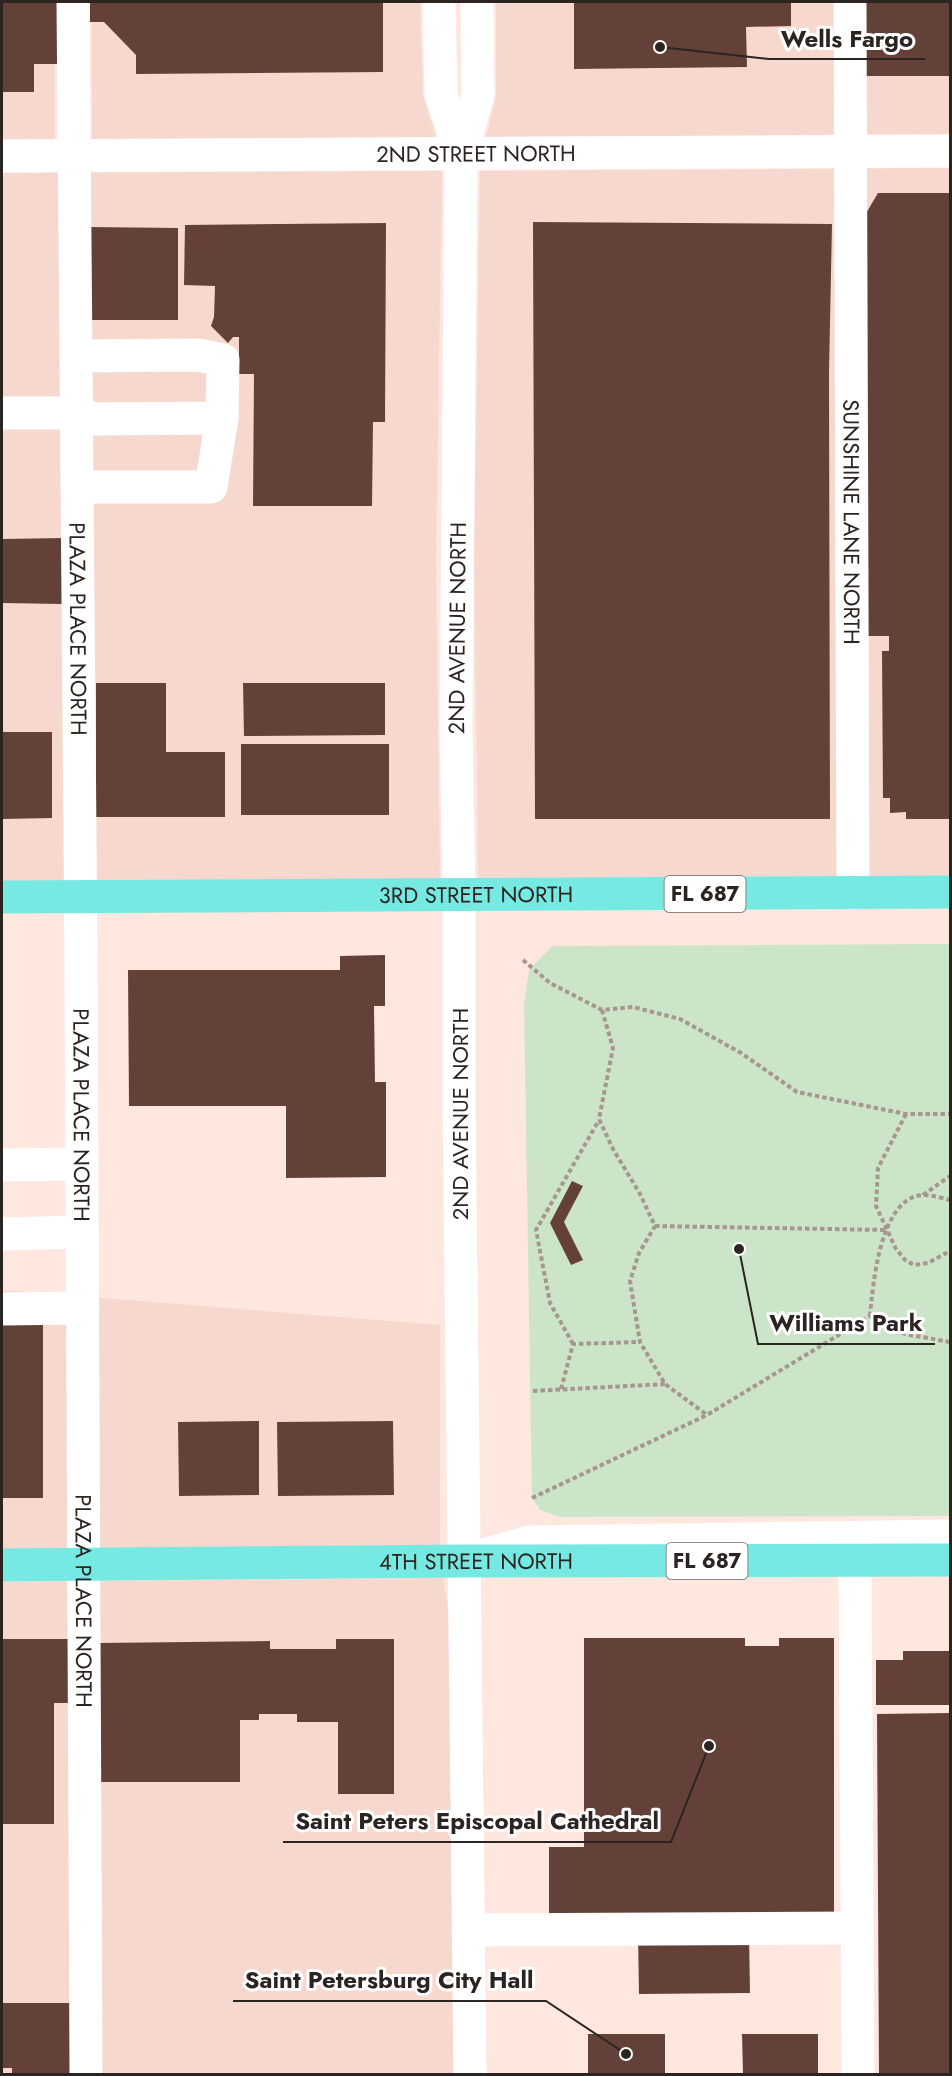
<svg xmlns="http://www.w3.org/2000/svg" width="952" height="2076" viewBox="0 0 952 2076" font-family="Jost,sans-serif">
  <style>
    .built { fill: #f6d8ce }
    .green { fill: #cce5c8 }
    .building { fill: #644138 }
    .lines { fill: none; stroke-linecap: round; stroke-linejoin: round }
    .path { stroke: #a69690; stroke-width: 4; stroke-dasharray: 4.5 3; stroke-linecap: butt }
    .minor { stroke: #fff; stroke-width: 33 }
    .major { stroke: #76e9e3; stroke-width: 33 }
    .labels { text-anchor: middle; dominant-baseline: central; stroke-width: 6; stroke-linejoin: round; paint-order: stroke }
    .shield { fill: #fff; stroke: #6b6664; stroke-width: 1.5 }
    .shield-label { font-size: 21px; font-weight: bold; fill: #2c2421 }
    .street-label { font-size: 22px; fill: #2c2421; stroke: #fff }
    .leader { fill: none; stroke: #2c2421; stroke-width: 2 }
    .callout-dot { fill: #2c2421; stroke: #fff; stroke-width: 2 }
    .callout-label { font-size: 24px; text-anchor: middle; font-weight: bold; fill: #2c2421; stroke: #fff; stroke-width: 6; stroke-linejoin: round; paint-order: stroke }
  </style>
  <rect width="100%" height="100%" fill="#fde7df"/>
  <g class="built">
    <path d="M2 2H54L55 139 2 140Z"/>
    <path d="M92 2H420L423 96 436 137 92 139Z"/>
    <path d="M496 2H950V134L486 137 496 95Z"/>
    <path d="M950 168V876L478 878 474 559 480 171Z"/>
    <path d="M442 171 436 559 440 879 2 881V173Z"/>
    <path d="M2 1290 440 1325V1545L2 1549Z"/>
    <path d="M443 1578 451 1626 453 2074H2V1582Z"/>
  </g>
  <path class="green" d="M950 944V1516L560 1517 540 1510 532 1498 524 1005 529 970 552 946Z"/>
  <g class="building">
    <path d="M2 2H66V64H34V92H2Z"/>
    <path d="M90 2H383V72L136 74V55L104 22H90Z"/>
    <path d="M574 2H791V26L746 27 747 67 574 69Z"/>
    <rect x="865" y="2" width="85" height="74"/>
    <path d="M878 193H950V819H906V812L890 813V798H883L882 651H889V636H863L865 215Z"/>
    <path d="M533 222 832 224 829 372 830 819H535Z"/>
    <path d="M386 223 385 422H373L372 506H253L254 374H239V337H233L228 343 211 326 214 317 215 286 184 285 185 225Z"/>
    <path d="M88 227 178 228V320H88Z"/>
    <path d="M64 538 62 604 2 603V539Z"/>
    <path d="M96 683H166V752H225V817H96Z"/>
    <path d="M243 683H385V735L244 736Z"/>
    <path d="M2 732H52V818L2 819Z"/>
    <rect x="241" y="744" width="148" height="71"/>
    <path d="M385 955V1006H374L375 1082H386V1177L286 1178V1106H129L128 970H340V956Z"/>
    <path d="M572 1181 583 1186 564 1222 583 1260 571 1265 550 1223Z"/>
    <rect x="2" y="1324" width="41" height="174"/>
    <path d="M259 1421V1495L179 1496 178 1422Z"/>
    <path d="M393 1421 394 1495 278 1496 277 1422Z"/>
    <path d="M584 1638H745V1646H779V1638H834V1920H549V1847H584Z"/>
    <path d="M2 1639H68V1703H54V1824H2Z"/>
    <path d="M336 1639H394V1794H338V1722H297V1714H259V1720H240V1782H100V1643L270 1641V1649H336Z"/>
    <path d="M903 1651H950V1705H876V1660H903Z"/>
    <path d="M950 1713V2074H879L877 1714Z"/>
    <path d="M749 1933 750 1993 639 1994 638 1934Z"/>
    <path d="M2 2003H70V2074H12V2068H2Z"/>
    <rect x="588" y="2034" width="77" height="40"/>
    <path d="M742 2034H818V2074H743Z"/>
  </g>
  <g class="lines">
    <g class="path">
      <path d="M523 960 550 983 602 1010 633 1007 680 1019 741 1053 797 1092 906 1114H950"/>
      <path d="M602 1010 613 1048 599 1119 613 1149 640 1194 655 1226 639 1253 630 1281 640 1342 665 1384 707 1415"/>
      <path d="M906 1114 878 1168 876 1206 896 1249 905 1260 914 1265 928 1263 950 1251"/>
      <path d="M923 1195 950 1176"/>
      <path d="M655 1226 886 1230"/>
      <path d="M870 1316C873 1284 880 1197 923 1195 932 1195 942 1198 950 1200"/>
      <path d="M573 1344 550 1303 536 1230 599 1120"/>
      <path d="M561 1389 573 1344 640 1342"/>
      <path d="M533 1391 665 1384"/>
      <path d="M532 1498 707 1415 870 1316 905 1334 950 1342"/>
    </g>
    <g class="minor">
      <path id="s1" d="M73 2 81 958 86 2074"/>
      <path d="M439 2 441 95 461 154"/>
      <path id="s2" d="M850 2 853 893"/>
      <path id="s3" d="M2 156 950 151"/>
      <path d="M2 413H76L96 419 222 418 223 360 198 355 76 356"/>
      <path d="M77 487H211L222 418"/>
      <path d="M2 1165 82 1164"/>
      <path d="M2 1234 82 1232"/>
      <path d="M2 1309 83 1308"/>
      <path d="M477 1557 529 1542 950 1536"/>
      <path d="M855 1560 858 2074"/>
      <path d="M468 1930 857 1928"/>
      <path id="s4" d="M470 2074 459 1102V896L456 727 461 154 478 95 477 2"/>
    </g>
    <g class="major">
      <path id="s5" d="M2 897 950 892"/>
      <path id="s6" d="M2 1565 464 1561 950 1560"/>
    </g>
  </g>
  <g class="labels">
    <g class="shield">
      <rect x="664.5" y="876" width="81" height="36" rx="4.5"/>
      <rect x="666.5" y="1543" width="81" height="36" rx="4.5"/>
    </g>
    <g class="shield-label">
      <text x="705" y="894">FL 687</text>
      <text x="707" y="1561">FL 687</text>
    </g>
    <g class="street-label">
      <text stroke="none"><textPath href="#s3" startOffset="474">2ND STREET NORTH</textPath></text>
      <text stroke="none"><textPath href="#s2" startOffset="520">SUNSHINE LANE NORTH</textPath></text>
      <text stroke="none"><textPath href="#s4" startOffset="1446">2ND AVENUE NORTH</textPath></text>
      <text stroke="none"><textPath href="#s1" startOffset="627">PLAZA PLACE NORTH</textPath></text>
      <text stroke="none"><textPath href="#s5" startOffset="474">3RD STREET NORTH</textPath></text>
      <text transform="translate(460 1114) rotate(-90)">2ND AVENUE NORTH</text>
      <text stroke="none"><textPath href="#s1" startOffset="1113">PLAZA PLACE NORTH</textPath></text>
      <text stroke="none"><textPath href="#s6" startOffset="474">4TH STREET NORTH</textPath></text>
      <text stroke="none"><textPath href="#s1" startOffset="1599">PLAZA PLACE NORTH</textPath></text>
    </g>
  </g>
  <path class="leader" d="M660 47L769 59H925M739 1249L758 1344H935M709 1746L671 1842H283M626 2054L546 2001H233"/>
  <g class="callout-dot">
    <circle cx="660" cy="47" r="6"/>
    <circle cx="739" cy="1249" r="6"/>
    <circle cx="709" cy="1746" r="6"/>
    <circle cx="626" cy="2054" r="6"/>
  </g>
  <g class="callout-label">
    <text x="847" y="47">Wells Fargo</text>
    <text x="846" y="1331">Williams Park</text>
    <text x="477" y="1829">Saint Peters Episcopal Cathedral</text>
    <text x="389" y="1988">Saint Petersburg City Hall</text>
  </g>
  <rect width="952" height="2076" fill="none" stroke="#2c2421" stroke-width="6"/>
</svg>
